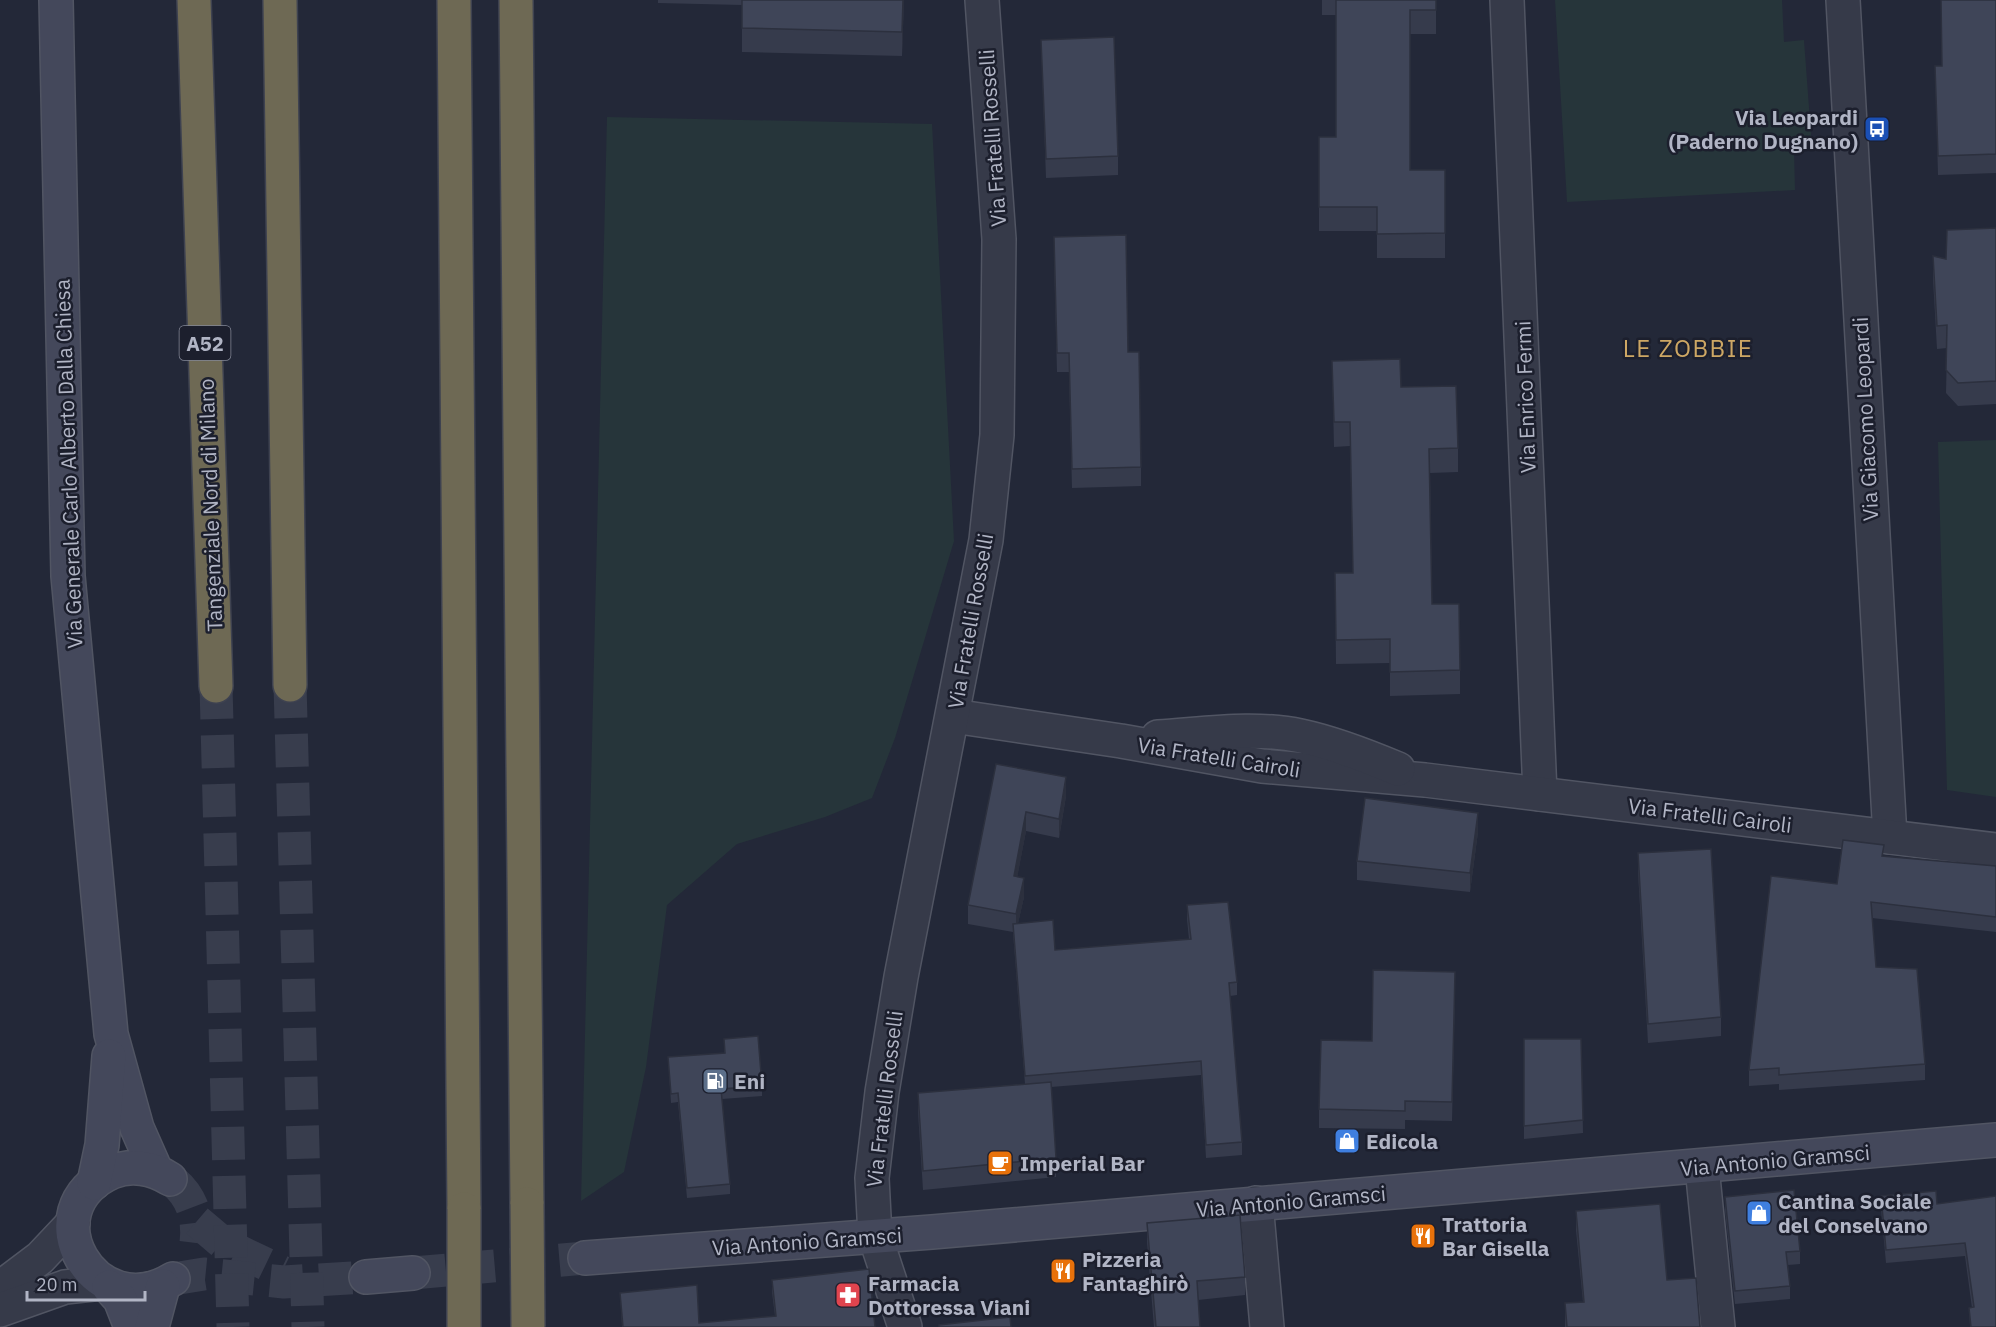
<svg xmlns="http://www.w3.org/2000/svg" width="1996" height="1327" viewBox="0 0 1996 1327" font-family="'IBM Plex Sans',sans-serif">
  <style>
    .green { fill: #26353a }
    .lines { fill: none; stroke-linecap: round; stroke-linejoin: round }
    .secondary-tunnel { stroke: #383d4d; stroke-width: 33; stroke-dasharray: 33 16; stroke-linecap: butt }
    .highway-tunnel { stroke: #383d4d; stroke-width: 33; stroke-dasharray: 33 16; stroke-linecap: butt }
    .street-casing { stroke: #515563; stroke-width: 36 }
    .secondary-casing { stroke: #515563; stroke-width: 36 }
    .highway-casing { stroke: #3e4250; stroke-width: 36 }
    .street { stroke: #363a49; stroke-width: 33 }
    .secondary { stroke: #44485b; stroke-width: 33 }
    .highway { stroke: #6e6954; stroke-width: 33 }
    .highway-bridge-casing { stroke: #3e4250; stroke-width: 36; stroke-linecap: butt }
    .highway-bridge { stroke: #6e6954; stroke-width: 33 }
    .wall { fill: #363b4c }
    .shaded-wall { fill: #2c303e }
    .building { fill: #3f4558; stroke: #2c303e; stroke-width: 1.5 }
    .labels { text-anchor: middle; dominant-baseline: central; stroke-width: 5; stroke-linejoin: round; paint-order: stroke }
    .shield { fill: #1c1f2d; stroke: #848897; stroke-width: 1.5 }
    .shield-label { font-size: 20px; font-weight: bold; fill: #b1b5c5 }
    .poi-label { font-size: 21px; font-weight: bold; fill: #b1b5c5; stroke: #1c1f2d; text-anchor: start }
    .street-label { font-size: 21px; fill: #b1b5c5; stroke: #1c1f2d }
    .quarter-label { font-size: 24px; letter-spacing: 1.5px; fill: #cda764; stroke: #1c1f2d }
  </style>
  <rect width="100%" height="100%" fill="#232838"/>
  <g class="green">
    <path d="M1555 0H1782L1784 42 1804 40 1812 148 1794 150 1795 190 1567 202Z"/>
    <path d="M607 117 932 124 954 541 895 738 872 798 825 817 737 844 667 905 646 1067 624 1172 581 1201Z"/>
    <path d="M1996 440V797L1947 790 1938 442Z"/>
  </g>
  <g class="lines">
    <g class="secondary-tunnel">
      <path d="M173 1181C192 1197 199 1218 196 1243"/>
      <path d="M197 1221 224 1244 282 1272"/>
      <path d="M413 1273 585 1258"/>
      <path d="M173 1279 204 1274 284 1282 366 1277"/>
    </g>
    <g class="highway-tunnel">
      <path d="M290 685 308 1327"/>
      <path d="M216 686 233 1327"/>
    </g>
    <g class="street-casing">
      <g id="street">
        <path d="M1507 0 1540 794"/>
        <path d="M1843 0 1890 837"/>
        <path d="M953 716 1121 741 1262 766 1425 780 1996 850"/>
        <path d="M1158 737C1205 734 1255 726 1301 736 1334 743 1367 756 1398 769"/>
        <path d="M1702 1167 1718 1327"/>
        <path d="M1256 1203 1267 1327"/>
        <path d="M0 1288 40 1258 73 1223"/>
        <path d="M0 1310 65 1287 102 1283"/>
        <path d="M905 1327 875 1236 872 1178 882 1092 901 977 986 540 997 435 999 239 982 0"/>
      </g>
    </g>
    <g class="secondary-casing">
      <g id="secondary">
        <path d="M56 0 68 576 111 1034 137 1128 156 1171"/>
        <path d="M170 1179C153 1168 131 1164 112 1172 27 1210 95 1327 173 1279"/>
        <path d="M94 1183 102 1145 109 1056"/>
        <path d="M585 1258 932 1232 1996 1140"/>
        <path d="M366 1277 413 1273"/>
        <path d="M109 1287 120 1299 131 1327"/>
        <path d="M152 1327 163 1286"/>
      </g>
    </g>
    <g class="highway-casing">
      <g id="highway">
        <path d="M194 0 216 686"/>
        <path d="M280 0 290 685"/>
        <path d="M454 0 464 1209"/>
        <path d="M516 0 527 1204"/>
      </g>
    </g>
    <use href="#street" class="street"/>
    <use href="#secondary" class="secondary"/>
    <use href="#highway" class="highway"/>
    <g class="highway-bridge-casing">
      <g id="highway-bridge">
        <path d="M527 1204 528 1327"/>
        <path d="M464 1209V1327"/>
      </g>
    </g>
    <use href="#highway-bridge" class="highway-bridge"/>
  </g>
  <g class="wall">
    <path d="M658 0H904L902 56 742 52V5L658 3Z"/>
    <path d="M1322 0H1436V34H1410V170H1445V258H1377V231H1319V137H1336V15H1322Z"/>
    <path d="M1996 0V173L1938 175 1935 66H1942Z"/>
    <path d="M1041 40 1118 156V175L1046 178Z"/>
    <path d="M1996 228V404L1958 406 1946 393 1947 348 1937 349 1933 279V256L1946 259Z"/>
    <path d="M1054 256 1128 352 1141 467V486L1072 488 1069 372H1057Z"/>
    <path d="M1332 361 1401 387 1458 448V472L1430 473 1432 604 1460 670V694L1390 696V663L1336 664 1335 573H1353L1350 446 1334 447Z"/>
    <path d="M996 764 1066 796 1059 838 1026 831 1017 877 1024 897 1018 923 1055 950 1189 939 1187 919V905L1237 982V995L1230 996 1242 1142V1155L1206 1158 1201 1075 1051 1087 1056 1158V1177L923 1190 918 1112V1093L1025 1084 1013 932 968 924V905Z"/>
    <path d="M1478 832 1470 892 1357 880V861Z"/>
    <path d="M1638 853 1721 1017V1036L1648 1043 1638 872Z"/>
    <path d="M1884 856 1996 866V932L1872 918 1876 967 1925 1064V1080L1779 1090V1084L1749 1086V1070L1837 884Z"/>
    <path d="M1455 991 1452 1121 1405 1120V1129L1319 1128V1109L1372 1041Z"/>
    <path d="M724 1039 762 1086V1096L722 1099 730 1184V1194L687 1198 678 1102 671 1103 668 1057 724 1053Z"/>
    <path d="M1524 1039H1581L1583 1133 1524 1139Z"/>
    <path d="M1881 1196 1937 1204 1996 1196V1327H1970L1969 1308H1972L1965 1256 1886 1263 1881 1209Z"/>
    <path d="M1725 1197 1800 1251V1264L1788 1265 1790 1286V1299L1735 1304 1725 1210Z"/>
    <path d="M1576 1211 1667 1280 1700 1327H1565V1303L1583 1302 1576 1230Z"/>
    <path d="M1147 1223 1245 1277V1295L1198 1300 1200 1327H1154L1147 1242Z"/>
    <path d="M772 1280 875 1327H622L620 1293 699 1323 775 1316 772 1292Z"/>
  </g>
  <g class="shaded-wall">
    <path d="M903 0H904L902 56V32Z"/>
    <path d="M1066 777V796L1059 838V819Z"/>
    <path d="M1026 812V831L1014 895V876Z"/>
    <path d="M1478 813V832L1470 892V873Z"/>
    <path d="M1024 878V897L1016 933V914Z"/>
  </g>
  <g class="building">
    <path d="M742 0H903L902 32 742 28Z"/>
    <path d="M1336 0H1436V10H1410V170H1445V233L1377 234V207H1319V137H1336Z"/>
    <path d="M1941 0H1996V154L1938 156 1935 66H1942Z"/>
    <path d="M1114 37 1118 156 1046 159 1041 40Z"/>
    <path d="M1996 228V381L1958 383 1946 370 1947 325 1937 326 1933 256 1946 259 1947 230Z"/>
    <path d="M1126 235 1128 352H1139L1141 467 1072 469 1069 353H1057L1054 237Z"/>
    <path d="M1400 359 1401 387 1456 386 1458 448 1429 449 1432 604H1459L1460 670 1390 672V639L1336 640 1335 573H1353L1350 422H1334L1332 361Z"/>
    <path d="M996 764 1066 777 1059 819 1026 812 1014 876 1024 878 1016 914 968 905Z"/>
    <path d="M1365 798 1478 813 1470 873 1357 861Z"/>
    <path d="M1843 840 1884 845 1882 856 1996 866V917L1871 902 1876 967 1917 969 1925 1064 1779 1075V1068L1749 1070 1771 876 1837 884Z"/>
    <path d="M1711 849 1721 1017 1648 1024 1638 853Z"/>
    <path d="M1228 902 1237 982 1229 983 1242 1142 1206 1145 1201 1061 1025 1076 1013 924 1053 920 1055 950 1191 939 1187 905Z"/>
    <path d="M1373 970 1455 972 1452 1102 1405 1101V1111L1319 1109 1321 1040 1372 1041Z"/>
    <path d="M758 1036 762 1086 721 1089 730 1184 687 1188 678 1093 671 1094 668 1057 725 1053 724 1039Z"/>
    <path d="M1524 1039H1581L1583 1120 1524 1126Z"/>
    <path d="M1051 1082 1056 1158 923 1171 918 1093Z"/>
    <path d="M1794 1190 1800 1251 1786 1252 1790 1286 1735 1291 1725 1197Z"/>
    <path d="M1936 1191 1937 1204 1996 1196V1327H1971L1969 1308 1974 1307 1965 1243 1886 1250 1881 1196Z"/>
    <path d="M1660 1204 1667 1280 1696 1278 1700 1327H1567L1565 1303 1584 1302 1576 1211Z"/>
    <path d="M1240 1215 1245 1277 1197 1281 1200 1327H1156L1147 1223Z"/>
    <path d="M869 1269 875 1327H623L620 1293 697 1285 699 1323 776 1316 772 1280Z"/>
    <path d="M1010 1317 1011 1327H939V1325Z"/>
  </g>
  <defs>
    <g id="bus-square" transform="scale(1.35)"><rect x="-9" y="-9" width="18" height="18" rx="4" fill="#1a4fb4" stroke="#1c1f2d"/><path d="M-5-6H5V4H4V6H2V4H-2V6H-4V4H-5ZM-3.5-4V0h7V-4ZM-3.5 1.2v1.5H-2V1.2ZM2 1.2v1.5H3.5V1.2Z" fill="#fff"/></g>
    <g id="fuel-square" transform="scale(1.35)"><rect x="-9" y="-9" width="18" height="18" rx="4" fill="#5c6f8a" stroke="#1c1f2d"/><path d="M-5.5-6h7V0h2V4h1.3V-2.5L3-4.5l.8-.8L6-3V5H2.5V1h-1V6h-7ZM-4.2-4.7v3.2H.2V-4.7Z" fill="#fff"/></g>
    <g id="shop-square" transform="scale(1.35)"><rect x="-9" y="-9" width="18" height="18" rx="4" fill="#3f7fe0" stroke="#1c1f2d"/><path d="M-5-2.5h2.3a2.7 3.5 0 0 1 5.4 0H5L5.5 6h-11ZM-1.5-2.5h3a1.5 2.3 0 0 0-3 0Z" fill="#fff"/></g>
    <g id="cafe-square" transform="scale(1.35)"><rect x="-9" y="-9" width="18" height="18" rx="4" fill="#e8710a" stroke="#1c1f2d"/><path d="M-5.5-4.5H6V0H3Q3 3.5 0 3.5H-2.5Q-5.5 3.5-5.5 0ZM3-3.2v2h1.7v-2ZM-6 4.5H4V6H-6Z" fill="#fff"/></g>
    <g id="restaurant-square" transform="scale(1.35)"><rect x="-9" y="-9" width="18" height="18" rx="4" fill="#e8710a" stroke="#1c1f2d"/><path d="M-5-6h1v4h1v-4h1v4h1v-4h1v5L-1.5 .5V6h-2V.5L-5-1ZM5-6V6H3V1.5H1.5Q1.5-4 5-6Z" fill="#fff"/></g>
    <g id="pharmacy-square" transform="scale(1.35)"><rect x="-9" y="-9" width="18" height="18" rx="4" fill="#e0444e" stroke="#1c1f2d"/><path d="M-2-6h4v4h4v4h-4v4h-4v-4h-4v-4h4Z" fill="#fff"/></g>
  </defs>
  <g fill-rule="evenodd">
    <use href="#bus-square" x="1877" y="129"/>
    <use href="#fuel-square" x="715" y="1081"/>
    <use href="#shop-square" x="1347" y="1141"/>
    <use href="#cafe-square" x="1000" y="1163"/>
    <use href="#shop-square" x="1759" y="1213"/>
    <use href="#restaurant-square" x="1423" y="1236"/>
    <use href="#restaurant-square" x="1063" y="1271"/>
    <use href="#pharmacy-square" x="848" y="1295"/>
  </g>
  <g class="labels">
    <rect class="shield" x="179.5" y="326" width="51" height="34" rx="4.5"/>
    <g class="shield-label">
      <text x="205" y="343">A52</text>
    </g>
    <g class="poi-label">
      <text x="1858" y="117" text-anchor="end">Via Leopardi<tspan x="1858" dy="24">(Paderno Dugnano)</tspan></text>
      <text x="734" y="1081">Eni</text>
      <text x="1366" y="1141">Edicola</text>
      <text x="1020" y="1163">Imperial Bar</text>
      <text x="1778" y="1201">Cantina Sociale<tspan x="1778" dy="24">del Conselvano</tspan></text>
      <text x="1442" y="1224">Trattoria<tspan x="1442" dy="24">Bar Gisella</tspan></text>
      <text x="1082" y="1259">Pizzeria<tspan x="1082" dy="24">Fantaghirò</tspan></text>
      <text x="868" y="1283">Farmacia<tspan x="868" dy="24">Dottoressa Viani</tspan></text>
    </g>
    <g class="street-label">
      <text transform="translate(992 138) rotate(-94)">Via Fratelli Rosselli</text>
      <text transform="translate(1525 397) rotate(-92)">Via Enrico Fermi</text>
      <text transform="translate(1865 419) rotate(-93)">Via Giacomo Leopardi</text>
      <text transform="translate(68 464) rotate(-92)">Via Generale Carlo Alberto Dalla Chiesa</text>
      <text transform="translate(210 505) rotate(-92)">Tangenziale Nord di Milano</text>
      <text transform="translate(970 621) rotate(-80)">Via Fratelli Rosselli</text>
      <text transform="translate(1219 757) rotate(9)">Via Fratelli Cairoli</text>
      <text transform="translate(1710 815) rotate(7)">Via Fratelli Cairoli</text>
      <text transform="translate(884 1099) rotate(-83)">Via Fratelli Rosselli</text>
      <text transform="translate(1775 1160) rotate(-5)">Via Antonio Gramsci</text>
      <text transform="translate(1291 1201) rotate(-5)">Via Antonio Gramsci</text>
      <text transform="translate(807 1241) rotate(-4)">Via Antonio Gramsci</text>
    </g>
    <g class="quarter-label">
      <text x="1688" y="348">LE ZOBBIE</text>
    </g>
  </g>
  <path d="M27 1291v9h118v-9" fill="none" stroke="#b1b5c5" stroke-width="3"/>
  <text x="36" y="1291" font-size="18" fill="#b1b5c5" stroke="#1c1f2d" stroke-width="4.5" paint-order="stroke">20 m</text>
</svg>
